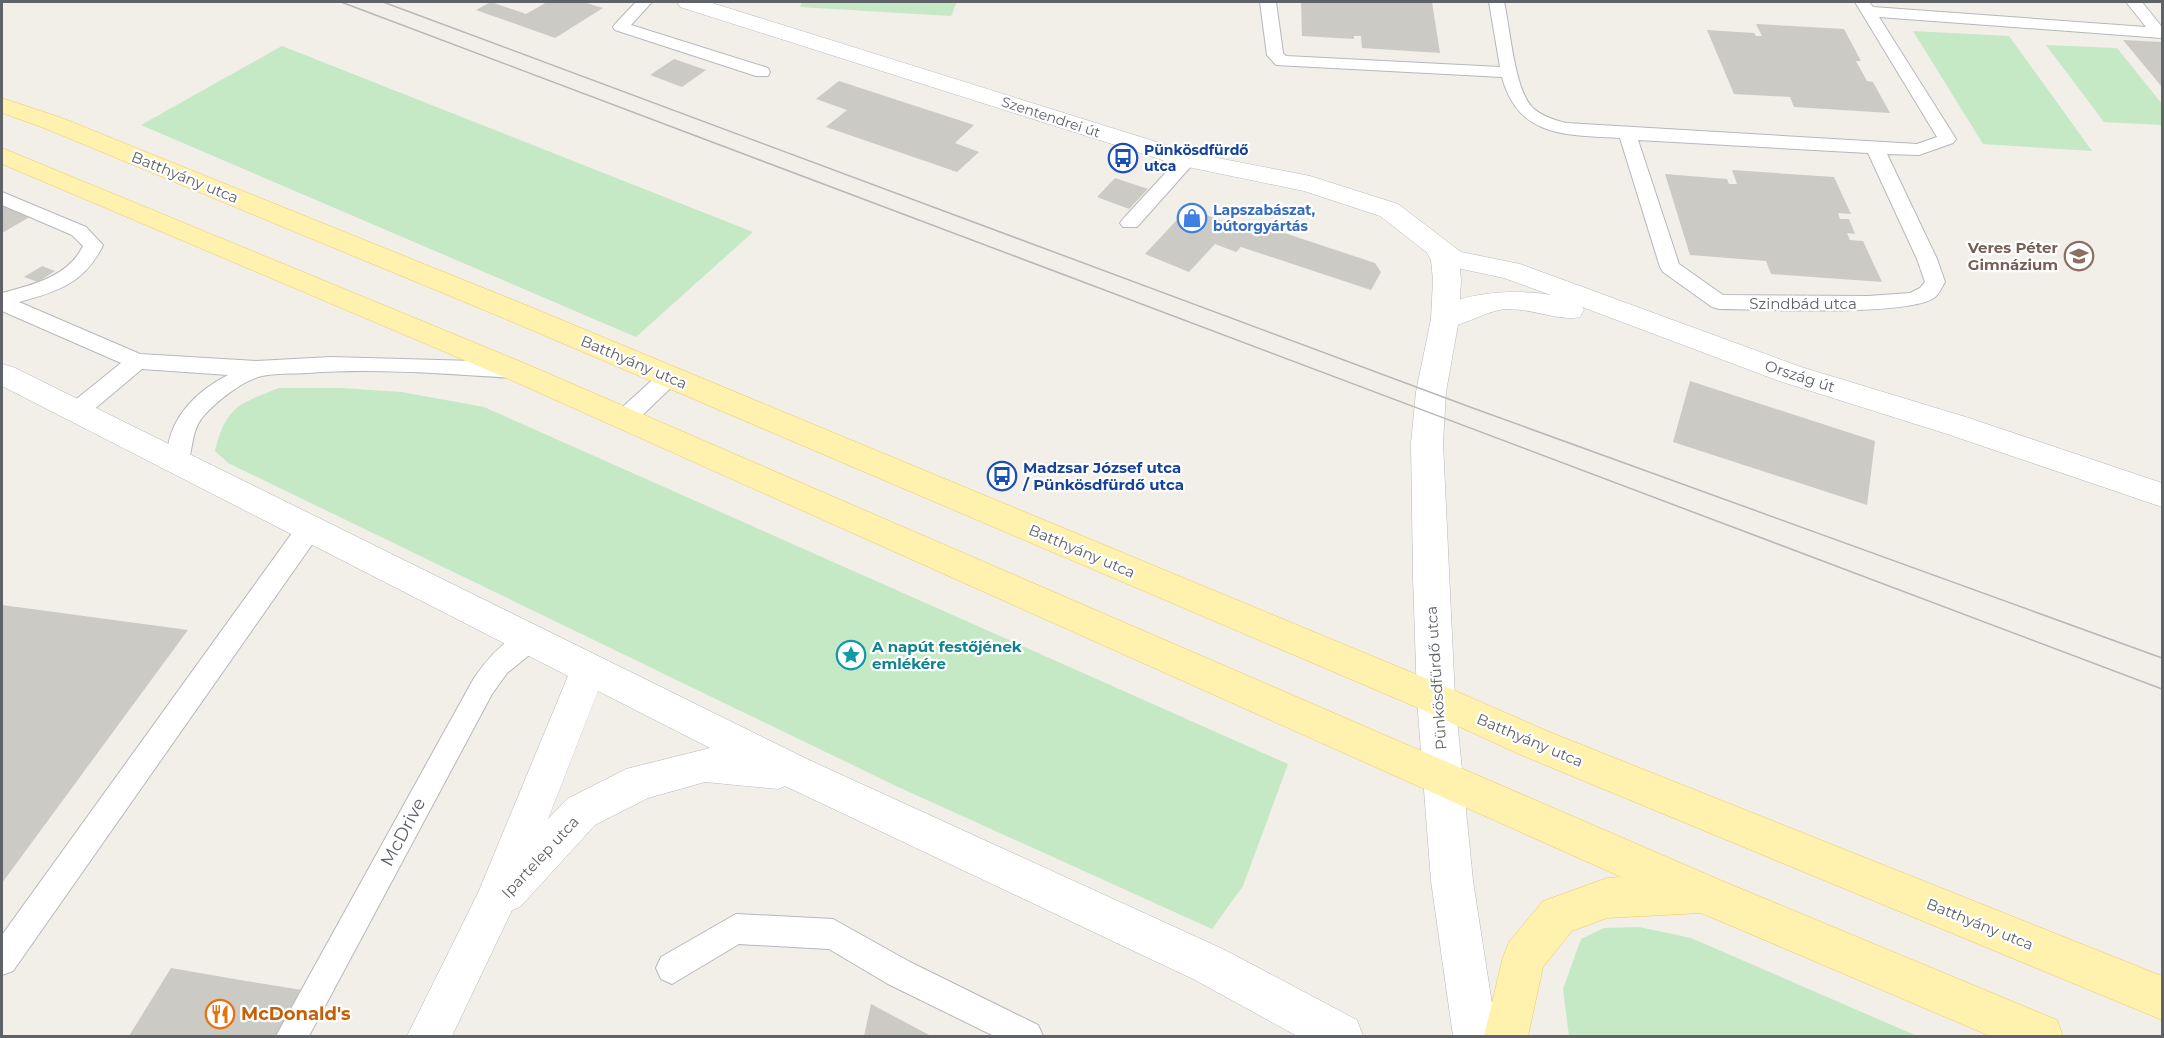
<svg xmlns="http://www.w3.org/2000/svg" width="2164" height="1038" viewBox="0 0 2164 1038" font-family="Montserrat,sans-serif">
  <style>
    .green { fill: #c5e8c5 }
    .building { fill: #cccac5 }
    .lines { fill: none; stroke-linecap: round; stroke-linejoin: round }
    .service-casing { stroke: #b5b8bc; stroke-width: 2 }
    .minor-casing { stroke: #b5b8bc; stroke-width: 1 }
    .tertiary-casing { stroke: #b5b8bc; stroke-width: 1 }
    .secondary-casing { stroke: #b6babf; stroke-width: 1 }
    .primary-casing { stroke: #f2c960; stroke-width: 1 }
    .service { fill: #fff; fill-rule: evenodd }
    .minor { fill: #fff; fill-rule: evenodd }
    .tertiary { fill: #fff; fill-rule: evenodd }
    .secondary { fill: #fff; fill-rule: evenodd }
    .primary { fill: #fff2af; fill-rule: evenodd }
    .tram { stroke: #b6b7b8; stroke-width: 1.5 }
    .labels { text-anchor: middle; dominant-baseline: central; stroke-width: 4.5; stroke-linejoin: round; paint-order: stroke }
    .far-street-label { font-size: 14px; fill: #5f6368; stroke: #fff }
    .far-transit-label { font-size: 14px; font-weight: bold; fill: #164399; stroke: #fff; text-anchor: start }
    .far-shop-label { font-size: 14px; font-weight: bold; fill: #366cbe; stroke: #fff; text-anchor: start }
    .street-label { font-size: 15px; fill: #5f6368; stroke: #fff }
    .education-label { font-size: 15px; font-weight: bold; fill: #785e54; stroke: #fff; text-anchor: end }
    .transit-label { font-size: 15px; font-weight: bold; fill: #164399; stroke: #fff; text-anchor: start }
    .culture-label { font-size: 15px; font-weight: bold; fill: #0d838f; stroke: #fff; text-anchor: start }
    .near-street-label { font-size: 18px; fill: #5f6368; stroke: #fff }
    .near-food-label { font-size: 18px; font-weight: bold; fill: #c56008; stroke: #fff; text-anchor: start }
  </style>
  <rect width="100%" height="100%" fill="#f1efe8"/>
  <g class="green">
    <path d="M802 2H957L951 16 800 7Z"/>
    <path d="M1913 31 2009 36 2092 151 1983 144Z"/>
    <path d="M2046 45 2117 48 2162 104V125L2104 122Z"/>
    <path d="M282 46 753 232 636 337 141 125Z"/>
    <path d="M279 388H341L401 392 484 407 1288 764 1243 886 1212 929 896 786 228 463 215 451C226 406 239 404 279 388Z"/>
    <path d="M1639 927 1691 938 1917 1036H1569L1563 989 1581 939 1604 928Z"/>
  </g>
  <g class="building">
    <path d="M491 2 526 14 547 2H583L603 8 555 38 476 10Z"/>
    <path d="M1301 2H1432L1440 53 1362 48 1361 36H1354V39L1302 36Z"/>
    <path d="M1756 24 1844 29 1861 61H1856L1867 81 1873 82 1890 113 1794 107 1790 97 1734 94 1707 30 1754 33 1756 36H1762Z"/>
    <path d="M2123 40 2162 42V87Z"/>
    <path d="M674 59 706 70 682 87 650 75Z"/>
    <path d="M839 81 974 125 955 143 979 152 957 172 826 127 847 110 816 99Z"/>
    <path d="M1732 170 1834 177 1851 214 1838 213 1840 219H1849L1855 234 1847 233 1850 240 1863 241 1882 282 1771 274 1766 261 1690 255 1665 174 1727 179 1729 184H1737Z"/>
    <path d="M1115 178 1148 189 1129 209 1097 197Z"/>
    <path d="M2 202 33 215 2 233Z"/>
    <path d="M1188 208 1251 232 1257 224 1375 263 1381 272 1371 290 1241 247 1236 252 1215 244 1189 272 1145 254Z"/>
    <path d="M42 266 55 271 38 282 24 277Z"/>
    <path d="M1690 381 1875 441 1867 505 1673 442Z"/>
    <path d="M2 605 188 630 2 883Z"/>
    <path d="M171 968 240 980 308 991 284 1036H129Z"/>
    <path d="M871 1004 931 1036H864Z"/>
  </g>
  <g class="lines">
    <g class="service-casing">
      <g id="service">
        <path d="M636 2H652L631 25 768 68 770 72 768 76H756L615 30 613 27 615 24Z"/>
        <path d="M1260 2H1276L1283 53 1286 56 1500 67 1489 2H1504C1510 27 1514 88 1532 107 1541 116 1554 120 1566 123L1917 144 1937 137 1855 2H1869L1873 7 2146 27 2126 2H2142L2162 27V38L1879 17 1956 139 1953 143 1919 155 1887 154 1937 259 1945 282C1942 287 1939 294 1935 297 1912 317 1756 309 1719 309L1712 307 1663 272 1660 267 1620 138C1567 135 1518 138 1502 77L1276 65 1267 55ZM1638 140 1868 153 1917 259 1925 282 1920 288 1910 293 1868 296 1723 295 1679 264Z"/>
        <path d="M1187 155 1193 156 1196 160 1193 164 1137 227H1123L1120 223 1123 219 1181 156Z"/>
        <path d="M2 192 86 227 103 245C85 283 57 292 19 302L140 354 257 361 331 357 514 362 522 365 525 370 522 375 514 378C446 374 376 368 308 373 293 374 276 373 262 376 243 380 214 403 202 418 190 433 194 453 185 469L177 472 169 469C165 461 166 455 168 446 174 413 199 390 228 375L142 369 85 417 77 419 69 417 66 411 69 405 121 363 2 311V293C32 285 68 277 83 246L72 235 2 205Z"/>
        <path d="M669 369 677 372 680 377 677 382 632 425 624 427 616 425 613 419 616 413 661 372Z"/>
        <path d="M309 520 318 522 321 529 318 536 13 971 2 975V935L300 522Z"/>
        <path d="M529 629 538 632 542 640 538 648 507 673 492 694 309 1036H276L474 678C488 658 506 637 529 629Z"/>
        <path d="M736 914 833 919 910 962 1038 1025 1043 1036H994L888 984 829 949 739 944 672 984 661 979 656 968 661 957Z"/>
      </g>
    </g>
    <g class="minor-casing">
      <path id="minor" d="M2 364 13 367 809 760 1225 950 1357 1020 1363 1036H1297L1195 980 785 786 778 789 705 782 648 798 595 825 520 907 512 910 452 1036H407L478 893 568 676 2 386ZM598 691 710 748 626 769 567 799 548 819Z"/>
    </g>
    <g class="tertiary-casing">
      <path id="tertiary" d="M1440 242 1450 245 1459 260 1461 280 1459 319 1446 392 1443 443 1455 699 1473 881 1497 1036H1453L1431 881 1417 699 1413 576 1411 443 1416 392 1431 319 1433 280 1431 260 1426 251 1430 245Z"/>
    </g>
    <g class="secondary-casing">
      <path id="secondary" d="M677 2H709L1192 153 1310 176 1398 204 1461 252 1520 264 1801 367 1969 418 2162 483V507L1947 434 1779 381 1582 307 1584 310 1580 317C1561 322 1530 308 1506 309 1482 311 1457 332 1435 326L1431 319C1449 290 1521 289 1551 295L1504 278 1443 265 1380 216 1304 191 1178 165 680 7Z"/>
    </g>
    <g class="primary-casing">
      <g id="primary">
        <path d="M2 98 62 118 528 306 1449 688 1547 731 2162 976V1020L1521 755 1423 710 508 320 44 128 2 113Z"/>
        <path d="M2 148 524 363 1720 880 2057 1020 2063 1036H1990L1701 913 1607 918 1572 931 1543 967 1528 1036H1484L1503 957 1509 942 1543 901 1607 878 1621 877 504 377 2 164Z"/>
      </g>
    </g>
    <use href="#service" class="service"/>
    <use href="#minor" class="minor"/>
    <use href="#tertiary" class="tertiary"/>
    <use href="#secondary" class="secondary"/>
    <use href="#primary" class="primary"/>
    <g class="tram">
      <path d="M341 2 2162 689"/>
      <path d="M383 2 1470 407 2162 658"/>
    </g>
  </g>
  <defs>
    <g id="bus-ring" transform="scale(1.5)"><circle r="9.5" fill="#fff" stroke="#1a4fb4" stroke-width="1.5"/><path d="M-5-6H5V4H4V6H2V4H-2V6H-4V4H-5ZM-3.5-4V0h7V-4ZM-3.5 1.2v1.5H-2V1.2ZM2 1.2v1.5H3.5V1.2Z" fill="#1a4fb4"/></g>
    <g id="shop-ring" transform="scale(1.5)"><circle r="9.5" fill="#fff" stroke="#3f7fe0" stroke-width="1.5"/><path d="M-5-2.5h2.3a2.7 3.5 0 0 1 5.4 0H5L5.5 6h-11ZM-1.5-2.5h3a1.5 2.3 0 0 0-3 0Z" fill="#3f7fe0"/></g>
    <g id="school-ring" transform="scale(1.5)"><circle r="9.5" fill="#fff" stroke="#8d6e63" stroke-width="1.5"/><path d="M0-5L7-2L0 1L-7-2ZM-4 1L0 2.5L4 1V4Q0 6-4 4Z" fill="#8d6e63"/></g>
    <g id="sight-ring" transform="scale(1.5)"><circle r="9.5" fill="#fff" stroke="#0f9aa8" stroke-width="1.5"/><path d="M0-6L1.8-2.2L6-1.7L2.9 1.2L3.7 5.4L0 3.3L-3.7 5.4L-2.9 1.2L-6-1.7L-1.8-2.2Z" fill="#0f9aa8"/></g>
    <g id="restaurant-ring" transform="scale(1.5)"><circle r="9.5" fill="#fff" stroke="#e8710a" stroke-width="1.5"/><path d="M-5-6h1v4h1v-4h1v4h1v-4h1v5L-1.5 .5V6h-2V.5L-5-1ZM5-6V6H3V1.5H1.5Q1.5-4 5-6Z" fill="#e8710a"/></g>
  </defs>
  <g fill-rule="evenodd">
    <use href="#bus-ring" x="1123" y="158"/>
    <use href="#shop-ring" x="1192" y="218"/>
    <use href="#school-ring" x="2079" y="256"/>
    <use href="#bus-ring" x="1002" y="476"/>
    <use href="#sight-ring" x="851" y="655"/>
    <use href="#restaurant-ring" x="220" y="1014"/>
  </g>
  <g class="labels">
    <g class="far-street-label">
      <text transform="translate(1051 117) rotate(18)">Szentendrei út</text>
    </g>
    <g class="far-transit-label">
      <text x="1144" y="150">Pünkösdfürdő<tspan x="1144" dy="16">utca</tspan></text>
    </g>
    <g class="far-shop-label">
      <text x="1213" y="210">Lapszabászat,<tspan x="1213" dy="16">bútorgyártás</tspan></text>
    </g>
    <g class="street-label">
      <text transform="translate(185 177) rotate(22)">Batthyány utca</text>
      <text x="1803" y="303">Szindbád utca</text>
      <text transform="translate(634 362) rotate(23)">Batthyány utca</text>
      <text transform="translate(1800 376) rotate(18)">Ország út</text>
      <text transform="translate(1082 551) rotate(23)">Batthyány utca</text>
      <text transform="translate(1436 678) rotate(-94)">Pünkösdfürdő utca</text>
      <text transform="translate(1530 740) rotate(23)">Batthyány utca</text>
      <text transform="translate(540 857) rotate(-47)">Ipartelep utca</text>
      <text transform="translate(1980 924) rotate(22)">Batthyány utca</text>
    </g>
    <g class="education-label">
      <text x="2058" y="247">Veres Péter<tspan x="2058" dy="17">Gimnázium</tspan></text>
    </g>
    <g class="transit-label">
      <text x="1023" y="467">Madzsar József utca<tspan x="1023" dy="17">/ Pünkösdfürdő utca</tspan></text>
    </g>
    <g class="culture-label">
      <text x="872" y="646">A napút festőjének<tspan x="872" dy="17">emlékére</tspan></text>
    </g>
    <g class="near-street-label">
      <text transform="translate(403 832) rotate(-62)">McDrive</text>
    </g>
    <g class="near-food-label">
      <text x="241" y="1014">McDonald's</text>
    </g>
  </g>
  <rect width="2164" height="1038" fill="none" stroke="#5f6368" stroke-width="6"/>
</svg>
